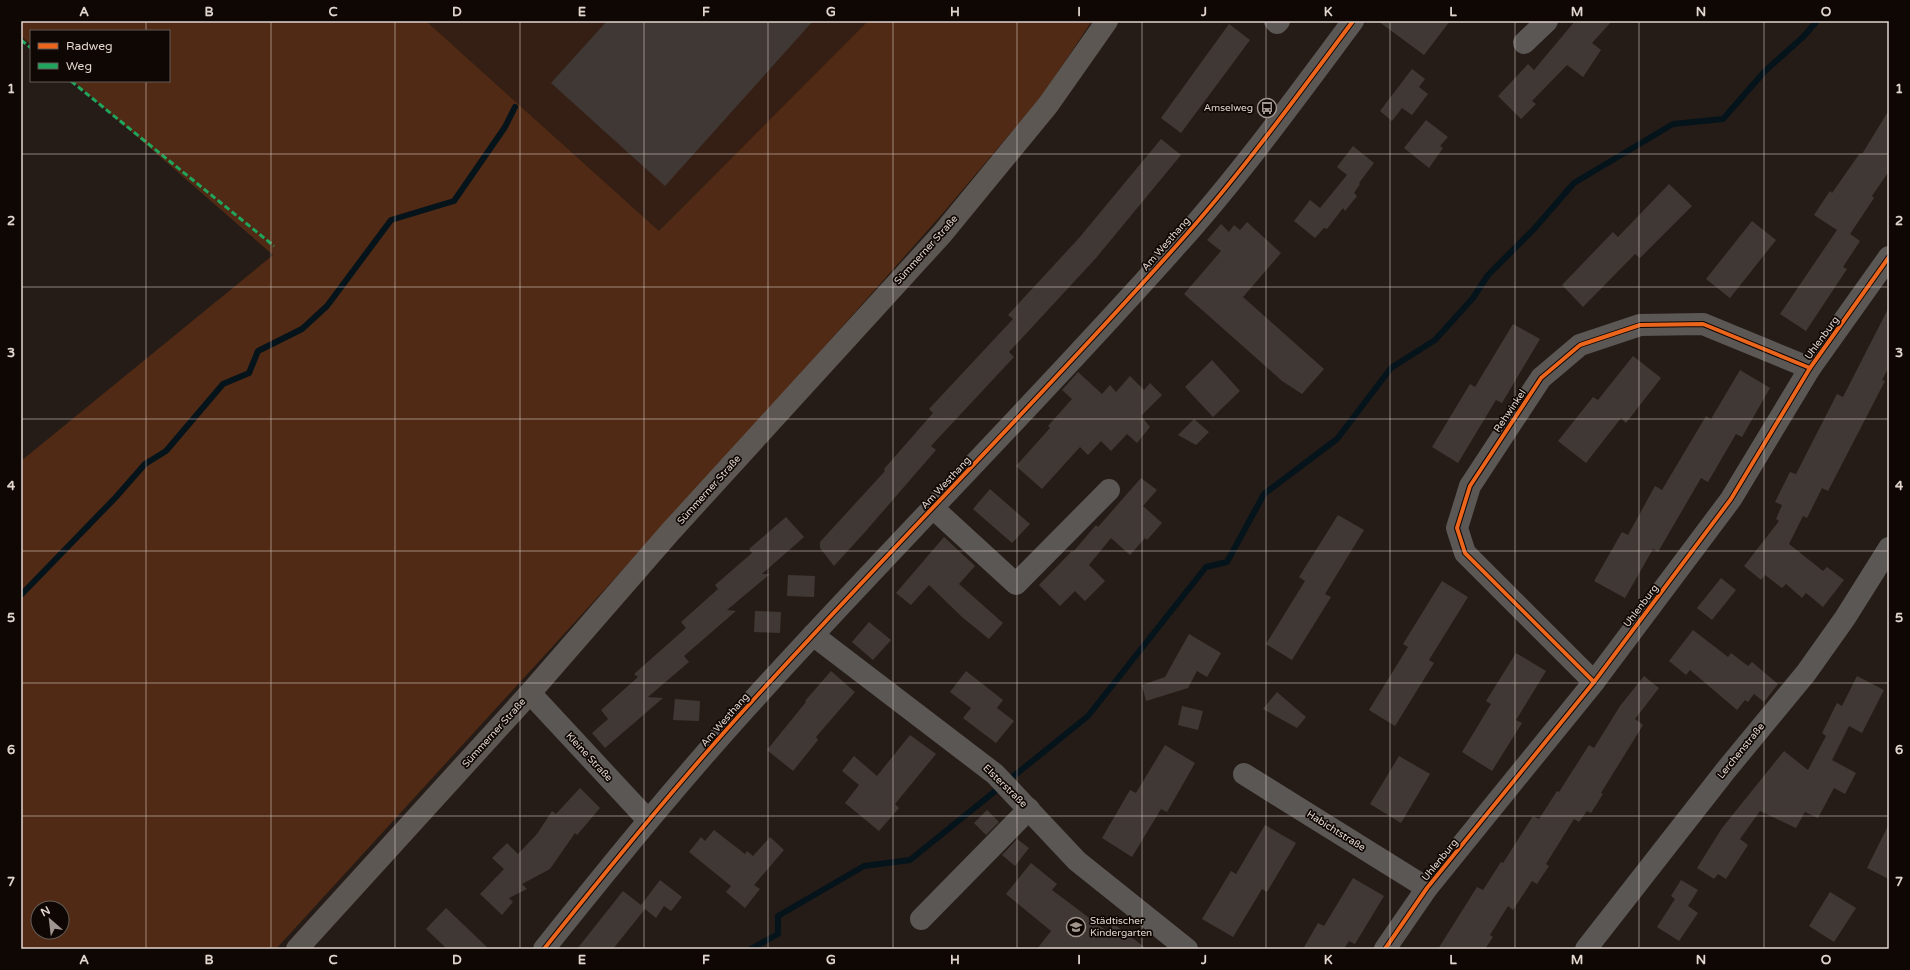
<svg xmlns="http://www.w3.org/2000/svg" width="1910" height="970" viewBox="0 0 1910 970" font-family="'Varela Round',sans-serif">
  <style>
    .built { fill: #351f14 }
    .green { fill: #502a14; fill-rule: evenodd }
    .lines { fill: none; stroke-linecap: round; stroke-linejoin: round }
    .stream { stroke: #05131b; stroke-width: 6 }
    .building { fill: #403834 }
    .minor { stroke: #5b5754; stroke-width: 22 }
    .major { stroke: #5d5753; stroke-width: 22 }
    .quiet { stroke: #20a55d; stroke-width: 3; stroke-dasharray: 6 3; stroke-linecap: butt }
    .cycleway-casing { stroke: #0f0704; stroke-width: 6 }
    .cycleway { stroke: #eb651d; stroke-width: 4 }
    .grid { fill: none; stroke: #e2d6cf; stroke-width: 1; stroke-opacity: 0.55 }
    .labels { text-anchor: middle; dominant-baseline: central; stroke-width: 3.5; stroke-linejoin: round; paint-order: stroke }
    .poi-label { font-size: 10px; fill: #e2d6cf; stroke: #0f0704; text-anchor: end }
    .street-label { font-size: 10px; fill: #e2d6cf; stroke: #0f0704 }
    .neatline { fill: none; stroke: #e2d6cf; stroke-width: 1.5 }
    .grid-label { font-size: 13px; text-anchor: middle; font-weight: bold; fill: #e2d6cf }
  </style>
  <rect width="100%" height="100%" fill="#261c17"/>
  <path class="built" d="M426 21H868L659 231Z"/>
  <path class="green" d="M21 21H426L659 231 868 21H1092L1041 97 943 213 755 425 276 949H21V461L273 255 73 81H169V31H31V45L21 36ZM38 908H62V932H38Z"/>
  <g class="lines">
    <g class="stream">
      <path d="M21 595 116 497 145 464 166 451 223 384 249 373 258 351 302 329 327 306 391 220 454 201 505 127 515 107"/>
      <path d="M751 949 778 934V916L864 866 910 860 1088 716 1206 567 1227 562 1264 494 1337 439 1391 368 1435 340 1473 298 1488 275 1534 229 1574 183 1673 124 1723 119 1765 71 1803 37 1817 21"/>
    </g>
  </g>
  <g class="building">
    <path d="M607 21H813L665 186 551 83Z"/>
    <path d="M1378 21H1450L1424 55Z"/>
    <path d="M1575 21H1612L1592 43 1601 50 1583 77 1567 65 1532 101 1536 104 1521 119 1498 96 1528 64 1534 70Z"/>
    <path d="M1229 24 1250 40 1181 133 1161 118Z"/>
    <path d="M1412 69 1425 79 1419 87 1428 94 1412 115 1402 108 1392 121 1380 111Z"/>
    <path d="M1889 110V171L1872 196 1874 198 1850 234 1860 241 1843 267 1847 269 1806 331 1780 314 1837 230 1814 215 1830 191 1832 193 1860 153 1862 154Z"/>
    <path d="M1426 120 1448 137 1440 146 1443 148 1429 168 1404 148Z"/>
    <path d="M1161 139 1181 155 1096 258 1009 352 1014 357 931 446 936 450 865 532 834 566 820 548V542L885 471 884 469 933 413 929 409 1013 319 1008 315 1079 238Z"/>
    <path d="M1353 146 1374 163 1359 183 1360 184 1354 193 1357 196 1345 211 1343 208 1327 229 1324 228 1315 238 1294 221 1310 200 1320 208 1347 175 1337 167Z"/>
    <path d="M1669 184 1692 206 1640 258 1635 254 1583 307 1562 285 1613 232 1618 237Z"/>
    <path d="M1752 221 1776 240 1730 298 1706 279Z"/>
    <path d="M1247 222 1281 253 1243 297 1324 369 1302 394 1282 381 1184 294 1221 251 1207 240 1221 224 1229 232 1234 225 1240 230Z"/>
    <path d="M1889 307V367L1882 380 1885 381 1828 491 1822 488 1807 518 1803 516 1789 544 1823 571 1827 567 1844 580 1823 607 1806 593 1802 598 1786 584 1782 588 1765 575 1761 580 1744 566 1779 521 1776 519 1782 505 1775 502 1790 472 1796 474 1837 394 1843 397Z"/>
    <path d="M1513 324 1540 339 1502 403 1496 400 1458 463 1432 447 1470 384 1475 387Z"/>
    <path d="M1633 356 1661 378 1626 423 1621 418 1586 463 1558 441 1593 397 1598 400Z"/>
    <path d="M1212 360 1240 391 1213 417 1185 387Z"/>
    <path d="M1740 370 1770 388 1742 437 1736 434 1708 482 1701 478 1658 552 1653 549 1625 598 1594 581 1622 532 1628 535 1655 486 1662 490 1706 416 1711 419Z"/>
    <path d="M1078 372 1102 394 1110 385 1116 392 1130 376 1144 390 1150 383 1162 395 1141 416 1150 427 1137 443 1127 434 1111 451 1101 441 1088 455 1080 447 1042 489 1016 466 1050 428 1048 426 1072 399 1062 390Z"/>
    <path d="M1194 419 1209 432 1196 445 1178 435Z"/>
    <path d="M1141 478 1157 490 1143 506 1162 523 1147 540 1145 538 1130 555 1111 538 1089 565 1105 581 1085 601 1075 591 1060 606 1039 585 1072 551 1073 552 1096 525 1098 527Z"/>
    <path d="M990 489 1030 524 1012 543 973 509Z"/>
    <path d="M1338 515 1364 530 1325 594 1331 597 1292 660 1266 644 1305 581 1299 577Z"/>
    <path d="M786 517 804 537 762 574H770L727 610 736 611 684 656 689 662 648 697 663 698 605 748 592 733 608 719 601 710 638 677 634 674 686 628 681 622 718 589 715 585 752 553 749 549Z"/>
    <path d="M944 537 975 566 959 584 1003 623 989 639 962 617 929 585 911 605 896 593Z"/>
    <path d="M788 575 815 576 814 597 787 596Z"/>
    <path d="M1721 578 1736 590 1712 620 1697 608Z"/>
    <path d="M1442 581 1468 597 1429 660 1434 663 1395 726 1369 710 1408 647 1403 644Z"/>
    <path d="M755 611 781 612 780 633 754 632Z"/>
    <path d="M869 622 891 640 873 660 852 642Z"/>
    <path d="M1693 630 1728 657 1731 653 1748 666 1752 662 1778 684 1764 702 1754 694 1748 702 1745 700 1737 710 1690 670 1686 675 1669 661Z"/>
    <path d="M1189 634 1221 653 1207 677 1197 671 1188 688 1146 701 1142 685 1165 677Z"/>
    <path d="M1516 653 1546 671 1516 720 1522 723 1492 771 1462 752 1491 704 1486 701Z"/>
    <path d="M831 671 855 692 816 737 818 740 793 771 767 750 806 702 805 701Z"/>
    <path d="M966 671 1003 700 997 708 1014 721 996 743 963 718 971 708 950 692Z"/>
    <path d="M1644 676 1659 688 1635 719 1643 725 1601 793 1603 794 1591 813 1587 811 1579 822 1574 819 1546 864 1549 866 1537 884 1532 881 1513 910 1508 906 1490 935 1493 937 1485 949H1438L1477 887 1483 890 1501 862 1503 863 1533 816 1539 819 1557 791 1559 792 1589 745 1594 748 1620 706Z"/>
    <path d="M1857 676 1884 690 1862 733 1849 726 1832 760 1856 773 1845 794 1834 788 1818 818 1805 812 1796 828 1760 811 1740 839 1748 845 1726 879 1718 874 1714 879 1697 868 1722 828 1784 751 1808 770 1826 736 1822 733 1837 703 1842 706Z"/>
    <path d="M1277 692 1306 717 1297 728 1263 709Z"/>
    <path d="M675 699 700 701 699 721 673 720Z"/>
    <path d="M1182 706 1203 711 1198 730 1178 725Z"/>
    <path d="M910 735 936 754 895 804 899 808 879 831 845 803 859 785 842 771 854 756 877 776Z"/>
    <path d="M1165 745 1195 763 1167 812 1161 809 1132 857 1102 838 1130 790 1136 793Z"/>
    <path d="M1399 756 1430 774 1401 823 1370 804Z"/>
    <path d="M580 788 600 808 577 835 575 833 550 869 522 884 527 889 509 898 513 902 502 915 480 894 504 869 492 858 507 843 518 854 537 834 552 811 556 814Z"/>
    <path d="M987 810 999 822 986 835 974 823Z"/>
    <path d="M1889 824V879L1867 868Z"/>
    <path d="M1265 825 1296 843 1267 892 1262 889 1233 937 1202 919 1231 871 1236 874Z"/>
    <path d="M714 830 745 854 747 851 753 856 770 837 784 850 754 885 760 889 745 908 726 892 731 886 689 852 701 837 705 841Z"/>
    <path d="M1017 839 1029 848 1015 866 1002 855Z"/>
    <path d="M1031 863 1057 884 1052 890 1108 932 1114 924 1147 949H1037L1051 931 1006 894Z"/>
    <path d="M1353 878 1384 896 1355 944 1349 941 1344 949H1303L1318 923 1324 926Z"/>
    <path d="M660 880 682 897 671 911 664 906 656 918 645 909 613 949H577L623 891 641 905Z"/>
    <path d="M1681 880 1698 890 1688 906 1698 913 1679 941 1657 927 1675 899 1671 896Z"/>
    <path d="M1830 892 1856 908 1834 942 1809 926Z"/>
    <path d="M446 908 489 949H447L426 929Z"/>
  </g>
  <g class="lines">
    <g class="minor">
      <path d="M1275 21 1277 23 1279 21"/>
      <path d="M1524 43 1547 21"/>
      <path d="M933 508 1016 584 1109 490"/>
      <path d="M813 635 995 774 1077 861 1187 949"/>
      <path d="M1594 682 1465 553 1457 528 1470 486 1541 378 1580 345 1640 325 1703 324 1810 368"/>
      <path d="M530 693 648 820"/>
      <path d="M1244 774 1427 888"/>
      <path d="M921 919 1029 809"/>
      <path d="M544 949C612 864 681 779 755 698 894 545 1040 399 1177 245 1240 175 1297 96 1353 21"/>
      <path d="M1385 949 1427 888 1594 682 1731 499 1810 368 1889 257"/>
      <path d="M1586 949 1726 770 1806 673 1845 618 1889 548"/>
    </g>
    <path class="major" d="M297 949 530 693 671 531 942 234 1048 105 1107 21"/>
    <g class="quiet">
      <path d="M21 40 31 48"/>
      <path d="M71 81 274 246"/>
    </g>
    <g class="cycleway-casing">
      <g id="cycleway">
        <path d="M1594 682 1465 553 1457 528 1470 486 1541 378 1580 345 1640 325 1703 324 1810 368"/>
        <path d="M544 949C612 864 681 779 755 698 894 545 1040 399 1177 245 1240 175 1297 96 1353 21"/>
        <path d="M1385 949 1427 888 1594 682 1731 499 1810 368 1889 257"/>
      </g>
    </g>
    <use href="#cycleway" class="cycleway"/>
  </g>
  <path class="grid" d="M146 21V31M271 21V949M395 21V949M520 21V949M644 21V949M768 21V949M893 21V949M1017 21V949M1142 21V949M1266 21V949M1390 21V949M1515 21V949M1639 21V949M1764 21V949M146 81V949M21 154H1889M21 287H1889M21 419H1889M21 551H1889M21 683H1889M21 816H1889"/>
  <defs>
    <g id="bus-ring" transform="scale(1)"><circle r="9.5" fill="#0f0704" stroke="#a0958f" stroke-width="1.5"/><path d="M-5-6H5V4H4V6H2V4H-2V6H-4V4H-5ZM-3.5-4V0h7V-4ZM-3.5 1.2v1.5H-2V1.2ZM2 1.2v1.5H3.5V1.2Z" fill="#a0958f"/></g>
    <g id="school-ring" transform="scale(1)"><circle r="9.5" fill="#0f0704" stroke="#a0958f" stroke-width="1.5"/><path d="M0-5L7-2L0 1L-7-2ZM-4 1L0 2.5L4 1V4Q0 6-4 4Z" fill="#a0958f"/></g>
  </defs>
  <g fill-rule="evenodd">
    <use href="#bus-ring" x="1267" y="108"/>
    <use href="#school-ring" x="1076" y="927"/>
  </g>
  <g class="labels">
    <g class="poi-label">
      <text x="1253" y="108">Amselweg</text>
      <text x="1090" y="921" text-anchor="start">Städtischer<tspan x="1090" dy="12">Kindergarten</tspan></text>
    </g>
    <g class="street-label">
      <text transform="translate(1166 244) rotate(-49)">Am Westhang</text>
      <text transform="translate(926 250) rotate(-48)">Sümmerner Straße</text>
      <text transform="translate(1822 338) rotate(-54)">Uhlenburg</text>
      <text transform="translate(1510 411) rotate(-56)">Rehwinkel</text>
      <text transform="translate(946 483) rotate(-47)">Am Westhang</text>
      <text transform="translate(709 490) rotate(-48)">Sümmerner Straße</text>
      <text transform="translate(1641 606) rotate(-53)">Uhlenburg</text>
      <text transform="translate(725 720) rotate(-49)">Am Westhang</text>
      <text transform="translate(494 733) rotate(-48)">Sümmerner Straße</text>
      <text transform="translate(1741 751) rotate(-51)">Lerchenstraße</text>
      <text transform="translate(589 757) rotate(47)">Kleine Straße</text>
      <text transform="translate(1005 786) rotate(44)">Elsterstraße</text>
      <text transform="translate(1336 831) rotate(32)">Habichtstraße</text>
      <text transform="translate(1440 860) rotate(-51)">Uhlenburg</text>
    </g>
  </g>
  <rect width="1910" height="970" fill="none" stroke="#0f0704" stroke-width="44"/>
  <rect x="30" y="30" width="140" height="52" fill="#0f0704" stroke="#635a55"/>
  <rect x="38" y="43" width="20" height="6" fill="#eb651d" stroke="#635a55"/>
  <text x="66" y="50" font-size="12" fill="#e2d6cf">Radweg</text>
  <rect x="38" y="63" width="20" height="6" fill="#20a55d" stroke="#635a55"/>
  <text x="66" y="70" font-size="12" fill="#e2d6cf">Weg</text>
  <g transform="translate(50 920) rotate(332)"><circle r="19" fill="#0f0704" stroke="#635a55"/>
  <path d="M0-3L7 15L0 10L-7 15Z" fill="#a0958f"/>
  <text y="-6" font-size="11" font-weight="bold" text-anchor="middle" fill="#e2d6cf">N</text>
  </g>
  <rect x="22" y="22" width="1866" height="926" class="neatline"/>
  <g class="grid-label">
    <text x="84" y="16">A</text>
    <text x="209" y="16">B</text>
    <text x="333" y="16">C</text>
    <text x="457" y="16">D</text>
    <text x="582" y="16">E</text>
    <text x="706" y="16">F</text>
    <text x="831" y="16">G</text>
    <text x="955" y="16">H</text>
    <text x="1079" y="16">I</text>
    <text x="1204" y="16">J</text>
    <text x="1328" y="16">K</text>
    <text x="1453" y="16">L</text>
    <text x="1577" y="16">M</text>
    <text x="1701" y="16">N</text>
    <text x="1826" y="16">O</text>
    <text x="11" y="93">1</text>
    <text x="1899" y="93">1</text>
    <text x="11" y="225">2</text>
    <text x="1899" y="225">2</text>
    <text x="11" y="357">3</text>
    <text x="1899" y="357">3</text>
    <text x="11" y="490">4</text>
    <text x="1899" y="490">4</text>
    <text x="11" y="622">5</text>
    <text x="1899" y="622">5</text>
    <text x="11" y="754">6</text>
    <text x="1899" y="754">6</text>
    <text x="11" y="886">7</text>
    <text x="1899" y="886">7</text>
    <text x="84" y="964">A</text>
    <text x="209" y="964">B</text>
    <text x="333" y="964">C</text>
    <text x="457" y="964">D</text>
    <text x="582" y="964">E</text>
    <text x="706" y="964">F</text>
    <text x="831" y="964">G</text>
    <text x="955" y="964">H</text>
    <text x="1079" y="964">I</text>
    <text x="1204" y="964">J</text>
    <text x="1328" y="964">K</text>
    <text x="1453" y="964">L</text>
    <text x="1577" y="964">M</text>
    <text x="1701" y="964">N</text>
    <text x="1826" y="964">O</text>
  </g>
</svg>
